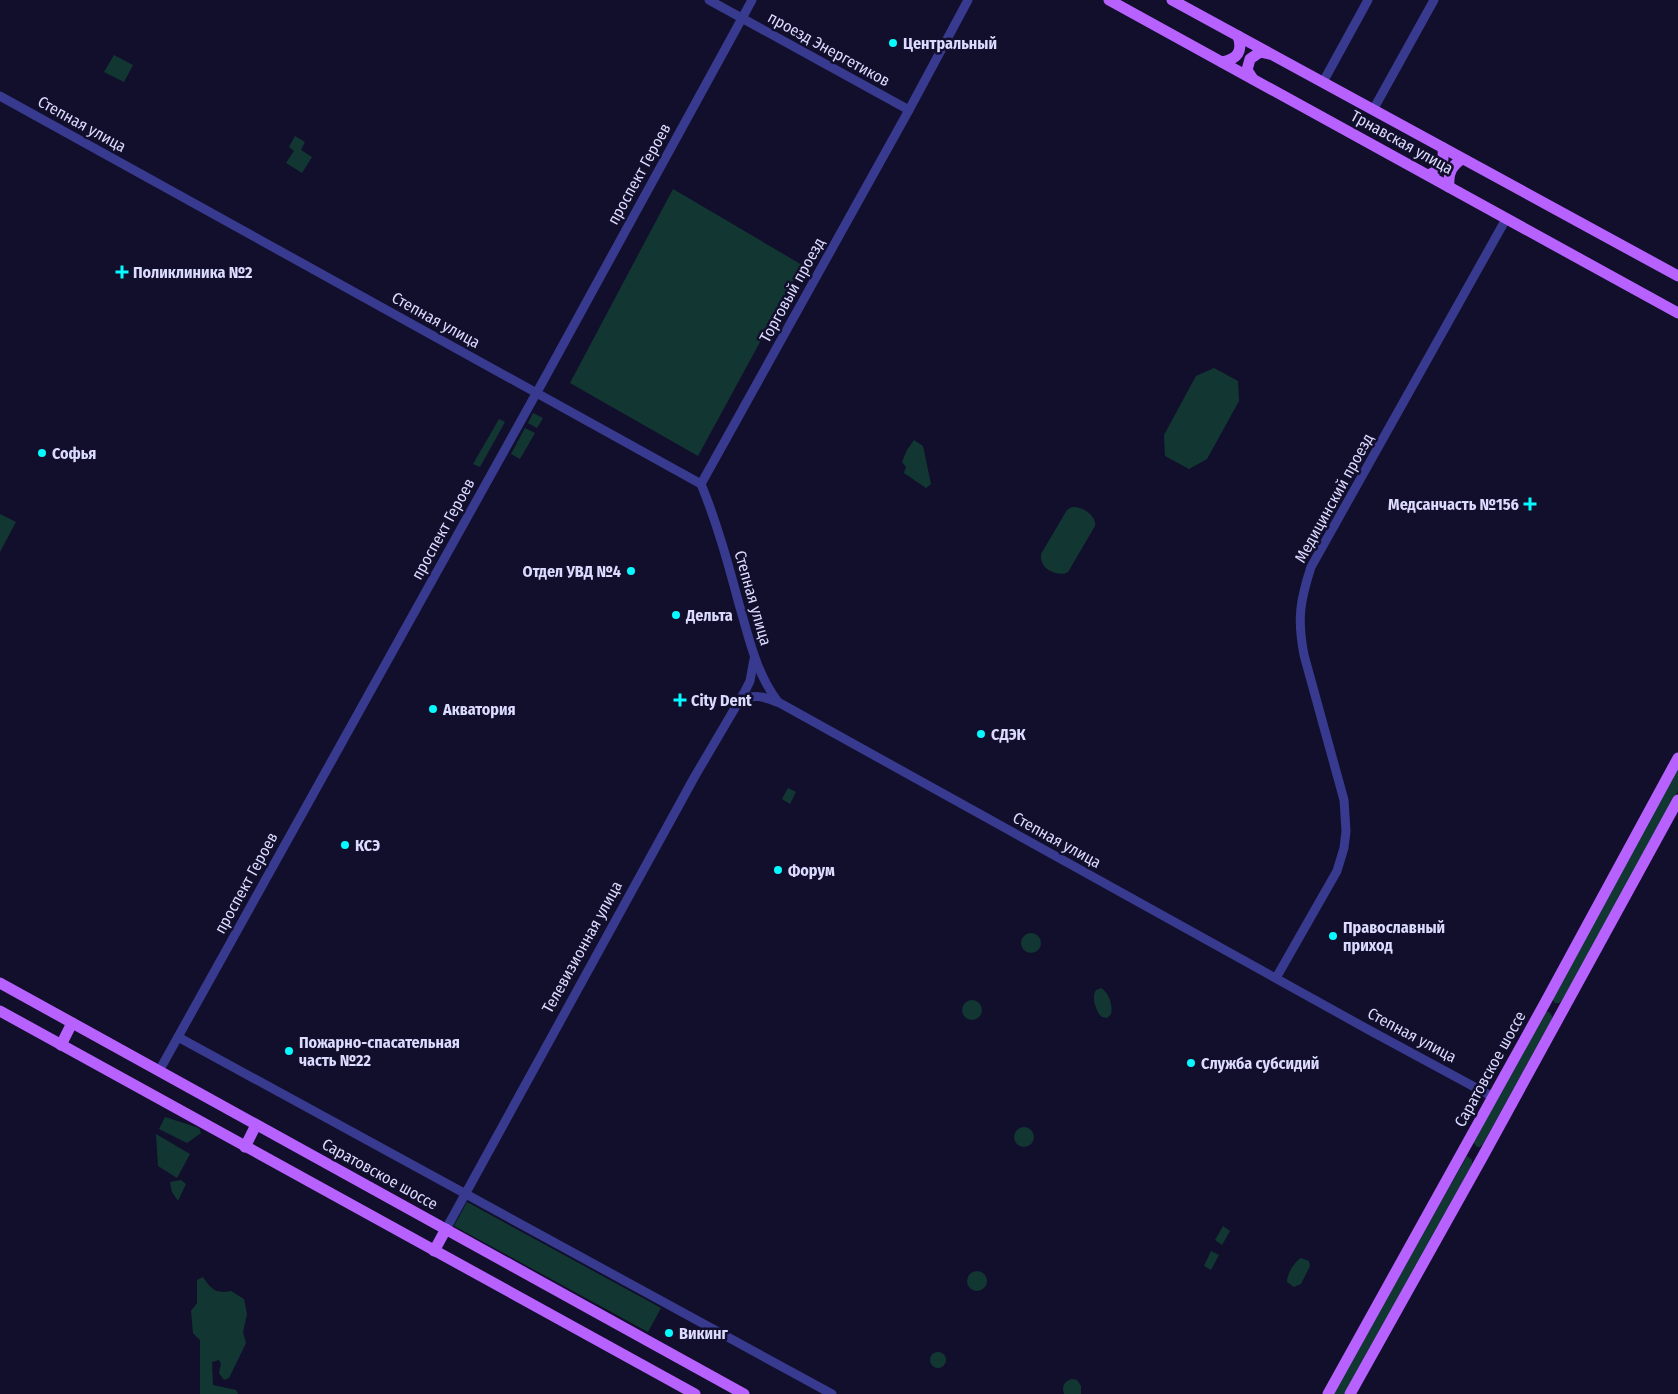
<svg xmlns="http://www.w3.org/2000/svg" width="1678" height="1394" viewBox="0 0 1678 1394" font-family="'Fira Sans Condensed',sans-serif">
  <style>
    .green { fill: #123732 }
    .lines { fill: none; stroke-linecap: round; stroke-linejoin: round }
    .minor { stroke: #373a8e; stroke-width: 9 }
    .major { stroke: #b761ff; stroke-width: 11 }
    .poi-dot { fill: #06faff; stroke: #120f2c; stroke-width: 2 }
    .labels { text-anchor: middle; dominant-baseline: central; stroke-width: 5; stroke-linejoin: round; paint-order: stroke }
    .poi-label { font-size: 16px; font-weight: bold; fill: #dbdaff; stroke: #120f2c; text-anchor: start }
    .street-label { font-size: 16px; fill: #dbdaff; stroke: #120f2c }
  </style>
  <rect width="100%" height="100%" fill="#120f2c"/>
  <g class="green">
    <path d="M114 55 133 65 124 82 104 72Z"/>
    <path d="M295 136 305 142 301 150 312 157 302 173 286 163 294 151 289 147Z"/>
    <path d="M673 189 802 265 698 456 570 383Z"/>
    <path d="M1214 368 1238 381 1239 401 1207 459 1189 469 1165 456 1164 435 1196 376Z"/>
    <path d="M533 413 543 418 537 428 528 423Z"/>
    <path d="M499 419 505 422 480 467 473 464Z"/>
    <path d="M525 428 535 433 520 459 511 454Z"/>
    <path d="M914 440 923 446 931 484 926 488 904 473 906 467 902 462 907 450Z"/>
    <path d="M1072 507C1081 506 1097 515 1095 526L1068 572C1060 577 1045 571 1042 562 1041 560 1041 557 1041 554L1067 510Z"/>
    <path d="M0 514 16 522 0 552Z"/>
    <path d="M1678 768V791L1562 1001 1559 1003H1555L1552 999Z"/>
    <path d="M788 788 796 792 790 804 782 799Z"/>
    <circle cx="1031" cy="943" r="10"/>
    <path d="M1101 988C1109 992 1113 1006 1111 1014L1107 1018 1102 1017C1096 1012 1091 997 1096 990Z"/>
    <circle cx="972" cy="1010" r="10"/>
    <path d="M1546 1012H1549L1552 1016V1019L1483 1144 1480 1147H1477L1473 1142Z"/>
    <path d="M165 1117 199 1128 201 1133 187 1143 159 1129Z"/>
    <circle cx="1024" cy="1137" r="10"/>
    <path d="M156 1134 190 1154 177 1178 158 1166Z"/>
    <path d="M1467 1156 1472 1160V1164L1345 1394H1333Z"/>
    <path d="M181 1180 186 1184 178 1201 172 1192 170 1182Z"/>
    <path d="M467 1202 661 1308 648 1332 454 1226Z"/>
    <path d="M1223 1226 1230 1231 1222 1245 1215 1240Z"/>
    <path d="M1211 1251 1219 1255 1211 1270 1204 1266Z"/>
    <path d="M1301 1258 1309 1261 1310 1266 1301 1284 1294 1287 1287 1282C1287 1274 1294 1262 1301 1258Z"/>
    <circle cx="977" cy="1281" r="10"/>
    <path d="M203 1277C211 1289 215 1294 231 1291L244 1299 247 1314 243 1332 246 1343 229 1378 224 1380 219 1373 221 1364 219 1360 212 1362 213 1385 236 1390 238 1394H200V1340L193 1333 191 1311 197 1303V1280Z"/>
    <circle cx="938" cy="1360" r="8"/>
    <path d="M1073 1379 1077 1380 1081 1386V1394H1064C1061 1386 1065 1380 1073 1379Z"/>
  </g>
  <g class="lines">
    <g class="minor">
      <path d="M709 0 909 110"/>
      <path d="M1323 82 1368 0"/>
      <path d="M0 96 701 484C717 523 728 563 739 604 749 638 756 673 778 702L1369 1030 1493 1097"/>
      <path d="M1373 110 1434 0"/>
      <path d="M701 484 909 110 968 0"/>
      <path d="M740 701C753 693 765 697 777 702"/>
      <path d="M1276 978 1337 871 1344 848 1346 831 1344 800 1304 655C1297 619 1300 601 1311 567L1506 219"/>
      <path d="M178 1037 832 1394"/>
      <path d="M159 1071 547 374 752 0"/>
      <path d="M446 1229 695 776 745 691 750 681 754 659"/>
    </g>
    <g class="major">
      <path d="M1109 0 1678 313"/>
      <path d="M1172 0 1678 276"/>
      <path d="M1222 62C1238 59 1243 51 1238 36"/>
      <path d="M1253 79 1247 70 1250 59 1260 52 1269 54"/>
      <path d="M1428 175C1443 169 1444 163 1443 148"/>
      <path d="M1449 187C1448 174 1451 166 1462 159"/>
      <path d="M0 983 744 1394"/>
      <path d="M0 1011 695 1394"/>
      <path d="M61 1045 72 1023"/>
      <path d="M245 1147 256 1125"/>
      <path d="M434 1251 446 1229"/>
      <path d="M1328 1394 1545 1003 1678 758"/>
      <path d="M1350 1394 1483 1156 1678 800"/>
    </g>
  </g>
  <g class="poi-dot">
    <circle cx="893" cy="43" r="5"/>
    <path d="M119.5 264.5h5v5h5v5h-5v5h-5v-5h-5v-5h5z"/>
    <circle cx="42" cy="453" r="5"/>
    <path d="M1527.5 496.5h5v5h5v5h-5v5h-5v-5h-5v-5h5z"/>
    <circle cx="631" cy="571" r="5"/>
    <circle cx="676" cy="615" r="5"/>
    <path d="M677.5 692.5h5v5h5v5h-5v5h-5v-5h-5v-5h5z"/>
    <circle cx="433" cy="709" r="5"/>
    <circle cx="981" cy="734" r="5"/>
    <circle cx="345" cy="845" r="5"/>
    <circle cx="778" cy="870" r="5"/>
    <circle cx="1333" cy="936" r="5"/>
    <circle cx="289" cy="1051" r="5"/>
    <circle cx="1191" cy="1063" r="5"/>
    <circle cx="669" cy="1333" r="5"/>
  </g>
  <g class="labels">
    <g class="poi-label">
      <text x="903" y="43">Центральный</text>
      <text x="133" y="272">Поликлиника №2</text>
      <text x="52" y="453">Софья</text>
      <text x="1519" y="504" text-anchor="end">Медсанчасть №156</text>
      <text x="621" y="571" text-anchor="end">Отдел УВД №4</text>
      <text x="686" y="615">Дельта</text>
      <text x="691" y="700">City Dent</text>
      <text x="443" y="709">Акватория</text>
      <text x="991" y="734">СДЭК</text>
      <text x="355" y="845">КСЭ</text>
      <text x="788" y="870">Форум</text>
      <text x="1343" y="927">Православный<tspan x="1343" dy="18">приход</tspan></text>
      <text x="299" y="1042">Пожарно-спасательная<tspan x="299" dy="18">часть №22</tspan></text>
      <text x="1201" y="1063">Служба субсидий</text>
      <text x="679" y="1333">Викинг</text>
    </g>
    <g class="street-label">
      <text transform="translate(829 49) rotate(29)">проезд Энергетиков</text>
      <text transform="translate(82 124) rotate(29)">Степная улица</text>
      <text transform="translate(1402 142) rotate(29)">Трнавская улица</text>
      <text transform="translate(639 174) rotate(-61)">проспект Героев</text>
      <text transform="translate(792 290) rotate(-61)">Торговый проезд</text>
      <text transform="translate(436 320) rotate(29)">Степная улица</text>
      <text transform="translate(1334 498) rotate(-61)">Медицинский проезд</text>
      <text transform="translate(443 529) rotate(-61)">проспект Героев</text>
      <text transform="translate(753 598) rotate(74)">Степная улица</text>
      <text transform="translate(1057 840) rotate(29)">Степная улица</text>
      <text transform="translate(246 883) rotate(-61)">проспект Героев</text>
      <text transform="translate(582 947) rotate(-61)">Телевизионная улица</text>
      <text transform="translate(1412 1035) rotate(28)">Степная улица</text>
      <text transform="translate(1490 1069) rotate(-61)">Саратовское шоссе</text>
      <text transform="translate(380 1174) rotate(29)">Саратовское шоссе</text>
    </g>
  </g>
</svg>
